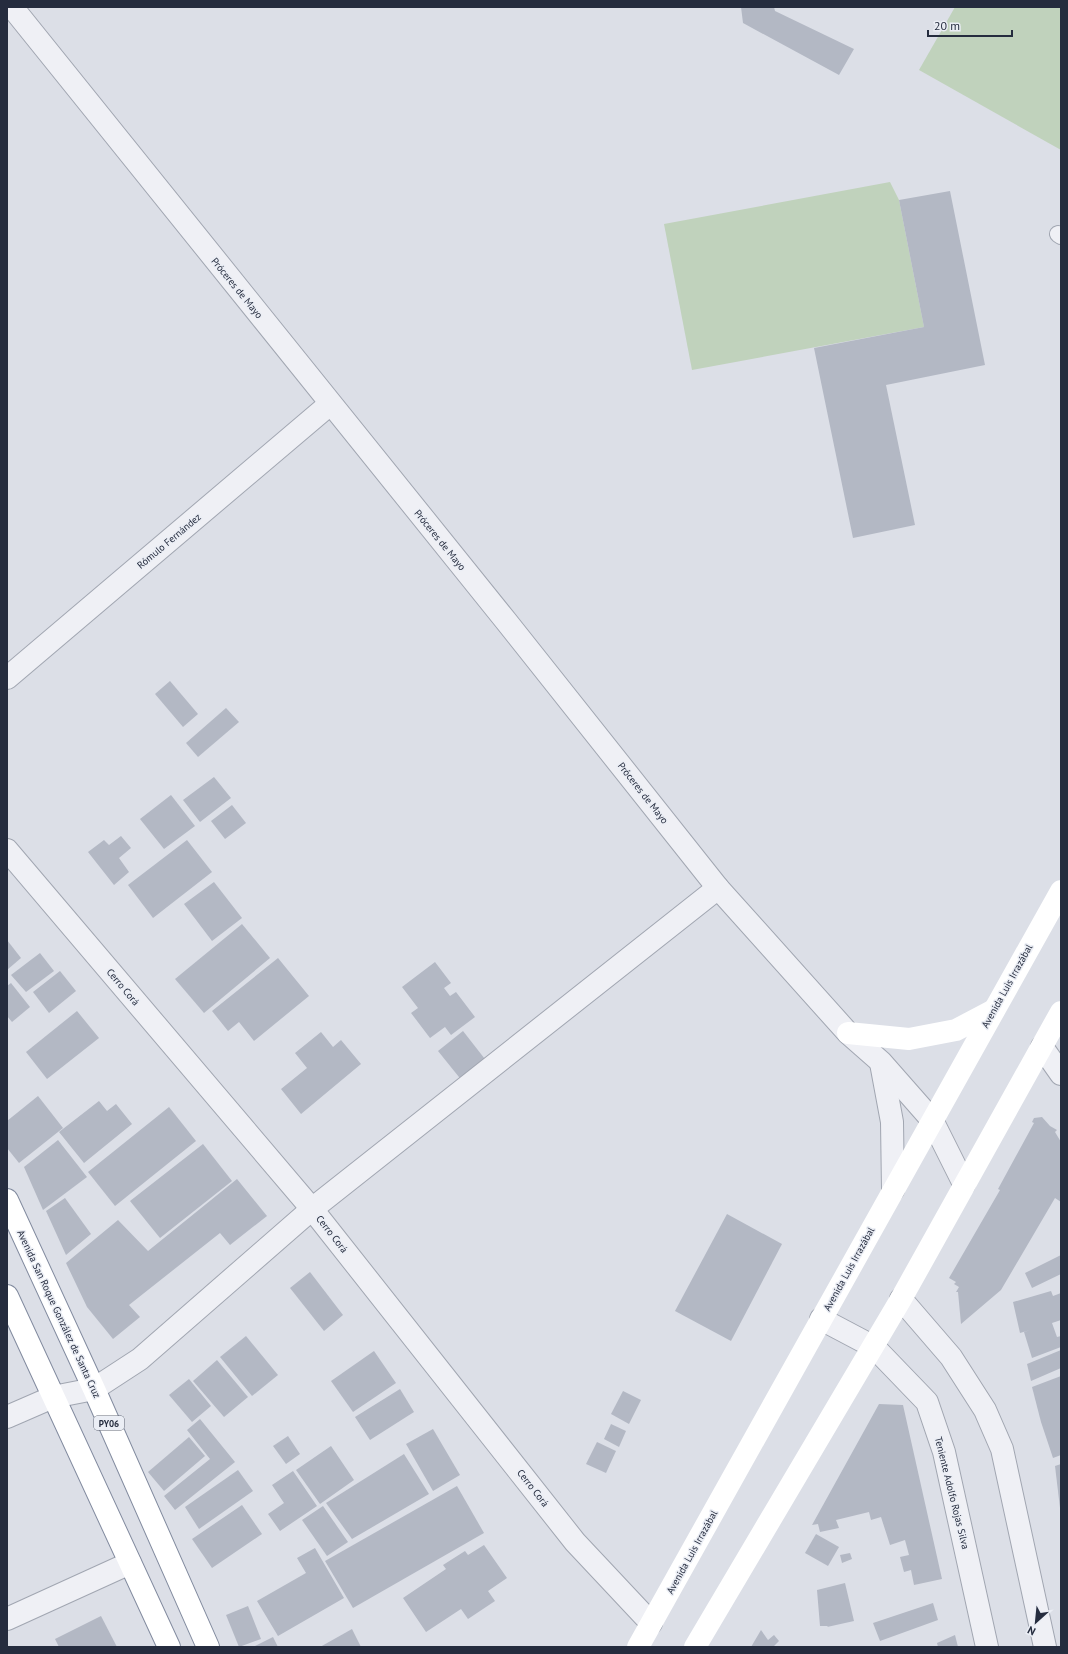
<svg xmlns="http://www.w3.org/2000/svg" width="1068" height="1654" viewBox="0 0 1068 1654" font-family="'PT Sans',sans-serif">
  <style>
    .green { fill: #c0d2bc }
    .building { fill: #b3b8c4 }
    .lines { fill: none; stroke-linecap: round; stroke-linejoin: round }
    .lane-casing { stroke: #a1a6b1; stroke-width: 18 }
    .street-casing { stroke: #a1a6b1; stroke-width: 24 }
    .highway-casing { stroke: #828b9f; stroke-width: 24 }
    .lane { stroke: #eff0f5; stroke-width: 16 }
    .street { stroke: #eff0f5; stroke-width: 22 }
    .secondary { stroke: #fff; stroke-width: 22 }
    .highway { stroke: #fff; stroke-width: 22 }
    .labels { text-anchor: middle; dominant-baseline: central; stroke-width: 3; stroke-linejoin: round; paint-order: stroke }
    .shield { fill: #ebeef5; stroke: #606675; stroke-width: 1 }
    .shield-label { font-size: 9px; font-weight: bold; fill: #252c3e }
    .street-label { font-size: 10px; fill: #252c3e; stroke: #ebeef5 }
  </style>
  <rect width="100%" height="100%" fill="#dcdfe7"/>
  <g class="green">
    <path d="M955 7H1061V150L919 70Z"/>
    <path d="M890 182 899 200 924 327 692 370 664 224Z"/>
  </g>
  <g class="building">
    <path d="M741 7H774L775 11 854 49 839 75 743 23Z"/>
    <path d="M950 191 985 365 886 385 915 525 853 538 814 348 924 327 899 200Z"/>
    <path d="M170 681 198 714 183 727 155 694Z"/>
    <path d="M226 708 239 722 198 757 186 743Z"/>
    <path d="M214 777 231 798 200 822 183 800Z"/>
    <path d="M171 795 195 826 164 849 140 819Z"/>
    <path d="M232 805 246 823 225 839 211 821Z"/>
    <path d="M121 836 131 848 119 858 129 872 114 885 88 852 104 840 109 845Z"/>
    <path d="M187 840 212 872 153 918 128 885Z"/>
    <path d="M214 882 242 918 212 941 184 904Z"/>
    <path d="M242 924 270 958 204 1013 175 979Z"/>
    <path d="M7 940 21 958 7 970Z"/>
    <path d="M40 953 54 971 26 992 11 975Z"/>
    <path d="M278 958 309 996 254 1041 239 1022 228 1031 212 1011Z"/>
    <path d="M435 962 451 983 444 988 450 996 456 992 475 1017 451 1035 445 1027 430 1038 411 1013 418 1008 402 987Z"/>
    <path d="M60 971 76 991 49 1013 33 992Z"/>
    <path d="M11 983 30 1007 12 1022 7 1016V986Z"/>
    <path d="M77 1011 99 1038 47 1079 26 1052Z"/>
    <path d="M463 1031 488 1063 463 1082 438 1051Z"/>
    <path d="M321 1032 333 1047 341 1040 361 1064 301 1114 281 1089 307 1068 295 1053Z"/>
    <path d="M38 1096 63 1128 19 1163 7 1148V1121Z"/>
    <path d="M99 1101 107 1111 116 1104 132 1124 84 1163 59 1132Z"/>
    <path d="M169 1107 196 1141 115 1206 88 1172Z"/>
    <path d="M1042 1117 1050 1126 1057 1130 1055 1132 1061 1142V1202L1055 1198 1001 1290 961 1324 958 1292H956L959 1287 954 1284 956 1282 949 1278 1000 1190 998 1189 1034 1123 1032 1122 1034 1118Z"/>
    <path d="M58 1140 87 1177 43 1210 24 1167Z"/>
    <path d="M203 1144 232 1181 160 1238 130 1201Z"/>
    <path d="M237 1179 267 1216 230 1245 220 1233 129 1305 140 1317 113 1339 87 1307 66 1263 118 1220 148 1251Z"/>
    <path d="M65 1198 91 1234 66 1255 46 1211Z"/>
    <path d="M727 1214 782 1244 731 1341 675 1311Z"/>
    <path d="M1061 1255V1274L1032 1288 1025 1273Z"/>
    <path d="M310 1272 343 1315 324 1331 290 1288Z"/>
    <path d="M1051 1291 1053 1296 1061 1293V1320L1052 1323 1057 1337 1061 1336V1347L1032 1358 1024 1332 1030 1330 1020 1333 1013 1302Z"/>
    <path d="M246 1336 278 1375 252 1396 220 1357Z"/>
    <path d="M1061 1350V1368L1031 1381 1027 1364Z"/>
    <path d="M374 1351 396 1383 353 1412 331 1381Z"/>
    <path d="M217 1360 248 1397 224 1417 193 1381Z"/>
    <path d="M1061 1376V1455L1053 1458 1041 1422 1032 1387Z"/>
    <path d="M189 1379 211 1406 192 1422 169 1395Z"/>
    <path d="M400 1389 414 1412 370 1440 355 1417Z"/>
    <path d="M623 1391 641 1400 629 1424 611 1414Z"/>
    <path d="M879 1404 903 1405 942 1579 914 1585 911 1570 904 1572 900 1557 909 1555 905 1540 890 1545 881 1517 871 1520 869 1512 836 1520 839 1528 820 1532 818 1524 812 1525Z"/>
    <path d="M200 1419 235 1462 175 1510 164 1496 210 1459 187 1430Z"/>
    <path d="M611 1424 626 1431 619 1447 604 1439Z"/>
    <path d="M433 1429 460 1475 433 1491 406 1444Z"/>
    <path d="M288 1436 300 1454 286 1464 273 1446Z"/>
    <path d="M189 1437 205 1456 164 1491 148 1472Z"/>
    <path d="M597 1442 616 1451 606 1473 586 1464Z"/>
    <path d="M331 1446 354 1480 320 1504 296 1470Z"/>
    <path d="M404 1454 429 1494 352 1539 326 1503Z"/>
    <path d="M1061 1464V1508H1060L1055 1466Z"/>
    <path d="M238 1470 253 1491 199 1529 185 1507Z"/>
    <path d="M293 1471 317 1506 280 1531 268 1514 284 1503 272 1485Z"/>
    <path d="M457 1486 484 1533 353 1608 325 1561Z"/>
    <path d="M242 1505 262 1534 212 1568 192 1539Z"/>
    <path d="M323 1506 348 1542 327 1556 302 1520Z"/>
    <path d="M816 1534 839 1547 828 1566 805 1553Z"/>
    <path d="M484 1545 507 1578 488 1591 495 1601 468 1619 461 1609 426 1632 403 1598 446 1569 443 1565 465 1551 468 1555Z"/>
    <path d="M315 1548 344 1598 278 1636 257 1601 306 1573 297 1558Z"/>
    <path d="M850 1553 852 1559 842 1563 840 1555Z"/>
    <path d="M845 1583 854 1621 827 1627 828 1626H820L817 1590Z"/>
    <path d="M933 1603 938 1620 880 1641 873 1623Z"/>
    <path d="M248 1606 261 1639 239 1647 226 1615Z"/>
    <path d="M101 1616 117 1647H59L55 1639Z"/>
    <path d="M352 1629 361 1647H320Z"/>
    <path d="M761 1630 768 1640 774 1635 779 1641 773 1647H751Z"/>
    <path d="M955 1635 958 1647H938L937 1643Z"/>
    <path d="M273 1637 278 1647H253Z"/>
  </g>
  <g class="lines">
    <g class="lane-casing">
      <path id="lane" d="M1058 234 1061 236"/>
    </g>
    <g class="street-casing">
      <g id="street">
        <path d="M12 7 506 621 718 888 848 1033 881 1062 932 1120 964 1184"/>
        <path d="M7 678 330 404"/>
        <path d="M7 850 312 1209 575 1542 651 1623"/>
        <path d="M1042 1047 1061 1074"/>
        <path d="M881 1063 892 1122 893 1190"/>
        <path d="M901 1299 951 1357 985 1410 1002 1449 1045 1647"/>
        <path d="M821 1319 874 1347 927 1402 944 1452 987 1647"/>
        <path d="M7 1417 53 1397 94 1389 140 1359 312 1209 718 888"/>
        <path d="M7 1619 130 1563"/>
      </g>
    </g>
    <g class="highway-casing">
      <g id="highway">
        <path d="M7 1200 94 1389 208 1647"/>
        <path d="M7 1296 169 1647"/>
      </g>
    </g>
    <use href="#lane" class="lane"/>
    <use href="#street" class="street"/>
    <g class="secondary">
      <path d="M848 1033 909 1039 956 1030 994 1010"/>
      <path d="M638 1647 1061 891"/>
      <path d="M695 1647 901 1299 1061 1012"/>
    </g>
    <use href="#highway" class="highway"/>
  </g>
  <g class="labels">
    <rect class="shield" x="94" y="1416" width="30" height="14" rx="3"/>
    <g class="shield-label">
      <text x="109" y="1423">PY06</text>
    </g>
    <g class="street-label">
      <text transform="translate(237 288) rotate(51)">Próceres de Mayo</text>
      <text transform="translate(440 540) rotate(51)">Próceres de Mayo</text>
      <text transform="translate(169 541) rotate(-40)">Rómulo Fernández</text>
      <text transform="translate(643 793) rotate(52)">Próceres de Mayo</text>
      <text transform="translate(1007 986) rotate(-61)">Avenida Luis Irrazábal</text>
      <text transform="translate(123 987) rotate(50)">Cerro Corá</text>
      <text transform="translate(332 1234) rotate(52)">Cerro Corá</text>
      <text transform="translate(849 1269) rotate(-61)">Avenida Luis Irrazábal</text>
      <text transform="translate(59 1314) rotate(65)">Avenida San Roque González de Santa Cruz</text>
      <text transform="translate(533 1488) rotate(52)">Cerro Corá</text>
      <text transform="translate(952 1493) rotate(76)">Teniente Adolfo Rojas Silva</text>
      <text transform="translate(692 1552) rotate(-61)">Avenida Luis Irrazábal</text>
    </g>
  </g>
  <rect width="1068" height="1654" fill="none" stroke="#252c3e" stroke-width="16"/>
  <g transform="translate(1036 1622) rotate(207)" stroke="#ebeef5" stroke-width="3" paint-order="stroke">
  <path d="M0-3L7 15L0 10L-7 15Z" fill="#252c3e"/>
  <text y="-6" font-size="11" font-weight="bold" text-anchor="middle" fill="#252c3e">N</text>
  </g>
  <path d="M928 30v6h84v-6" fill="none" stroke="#252c3e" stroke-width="2"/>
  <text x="934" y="30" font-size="12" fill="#252c3e" stroke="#ebeef5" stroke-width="3" paint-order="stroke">20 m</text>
</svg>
